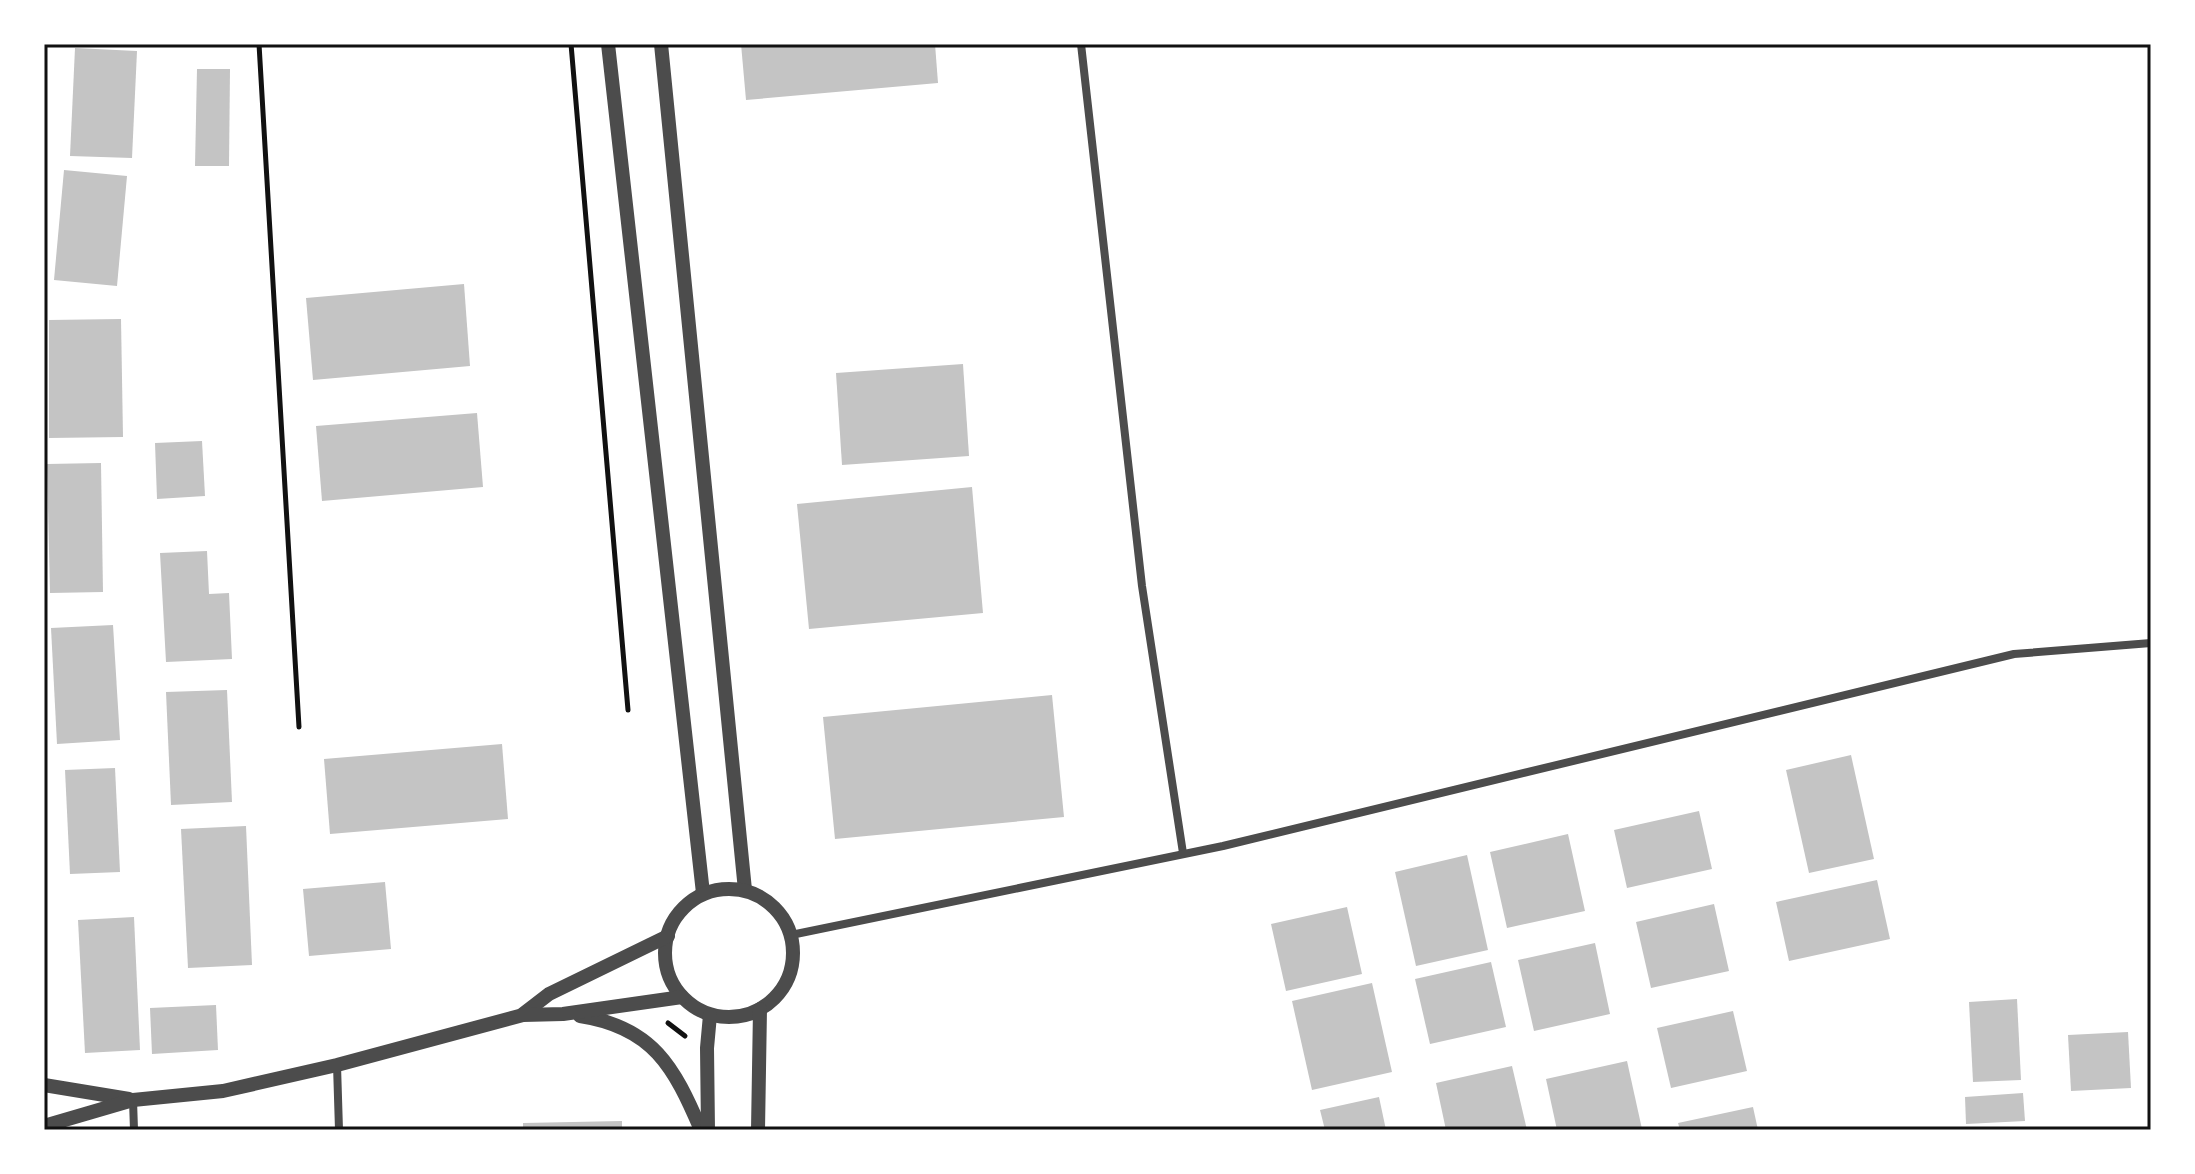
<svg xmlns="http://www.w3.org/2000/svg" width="2195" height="1174" viewBox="0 0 2195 1174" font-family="'Space Grotesk',sans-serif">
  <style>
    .building { fill: #c4c4c4 }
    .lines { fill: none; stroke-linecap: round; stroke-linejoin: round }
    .path { stroke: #111; stroke-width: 5 }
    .minor { stroke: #4c4c4c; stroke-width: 8 }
    .tertiary { stroke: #4c4c4c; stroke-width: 14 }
    .neatline { fill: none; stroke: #111; stroke-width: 3 }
  </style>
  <rect width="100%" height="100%" fill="#fff"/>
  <g class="building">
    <path d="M741 44H935L938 83 746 100Z"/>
    <path d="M75 48 137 51 132 158 70 156Z"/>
    <path d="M197 69H230L229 166H195Z"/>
    <path d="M64 170 127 176 117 286 54 280Z"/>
    <path d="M464 284 470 366 313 380 306 298Z"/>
    <path d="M121 319 123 437 49 438V320Z"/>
    <path d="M963 364 969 456 842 465 836 373Z"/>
    <path d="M477 413 483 487 322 501 316 426Z"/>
    <path d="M202 441 205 496 157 499 155 443Z"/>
    <path d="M101 463 103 592 50 593 47 464Z"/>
    <path d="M972 487 983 613 809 629 797 504Z"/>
    <path d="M207 551 209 594 229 593 232 659 166 662 160 553Z"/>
    <path d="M113 625 120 740 57 744 51 628Z"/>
    <path d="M227 690 232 802 171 805 166 692Z"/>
    <path d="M1052 695 1064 817 835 839 823 717Z"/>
    <path d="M502 744 508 819 330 834 324 759Z"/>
    <path d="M1851 755 1874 859 1809 873 1786 770Z"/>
    <path d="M115 768 120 872 70 874 65 770Z"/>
    <path d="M1699 811 1712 869 1627 888 1614 830Z"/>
    <path d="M246 826 252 965 188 968 181 829Z"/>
    <path d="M1568 834 1585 911 1507 928 1490 852Z"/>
    <path d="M1467 855 1488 950 1416 966 1395 872Z"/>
    <path d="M1877 880 1890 939 1789 961 1776 902Z"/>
    <path d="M385 882 391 949 309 956 303 889Z"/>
    <path d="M1714 904 1729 971 1651 988 1636 922Z"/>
    <path d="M1347 907 1362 974 1286 991 1271 924Z"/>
    <path d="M134 917 140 1050 85 1053 78 920Z"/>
    <path d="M1595 943 1610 1014 1534 1031 1518 960Z"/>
    <path d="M1491 962 1506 1027 1430 1044 1415 979Z"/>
    <path d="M1372 983 1392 1072 1312 1090 1292 1001Z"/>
    <path d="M2017 999 2021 1080 1973 1082 1969 1002Z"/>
    <path d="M216 1005 218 1050 152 1054 150 1008Z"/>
    <path d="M1733 1011 1747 1071 1671 1088 1657 1028Z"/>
    <path d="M2128 1032 2131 1088 2071 1091 2068 1035Z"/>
    <path d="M1627 1061 1642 1129 1557 1130 1546 1079Z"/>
    <path d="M1512 1066 1527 1130H1446L1436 1083Z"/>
    <path d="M2023 1093 2025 1121 1966 1124 1965 1097Z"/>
    <path d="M1379 1097 1386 1130H1325L1320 1110Z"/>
    <path d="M1753 1107 1758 1130H1680L1678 1123Z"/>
    <path d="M622 1121V1130H523V1123Z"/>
  </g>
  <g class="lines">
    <g class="path">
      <path d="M259 44 299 727"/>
      <path d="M571 44 628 710"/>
      <path d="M668 1023 685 1036"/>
    </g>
    <g class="minor">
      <path d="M1081 44 1142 586 1183 853"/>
      <path d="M791 935 1223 846 2014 654 2151 643"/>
      <path d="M337 1065 339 1130"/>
      <path d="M133 1100 134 1130"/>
    </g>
    <g class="tertiary">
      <path d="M608 44 703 893"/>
      <path d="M661 44 745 890"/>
      <circle cx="729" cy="953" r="64"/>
      <path d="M523 1014 549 994 668 936"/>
      <path d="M580 1016C653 1027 674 1067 701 1130"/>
      <path d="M44 1085 129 1099"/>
      <path d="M44 1126 133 1100 223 1091 337 1065 523 1015 563 1014 682 997"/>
      <path d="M708 1130 707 1048 710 1015"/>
      <path d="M758 1130 760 1009"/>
    </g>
  </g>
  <rect width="2195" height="1174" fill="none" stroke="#ffffff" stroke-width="92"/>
  <rect x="46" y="46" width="2103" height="1082" class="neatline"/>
</svg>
